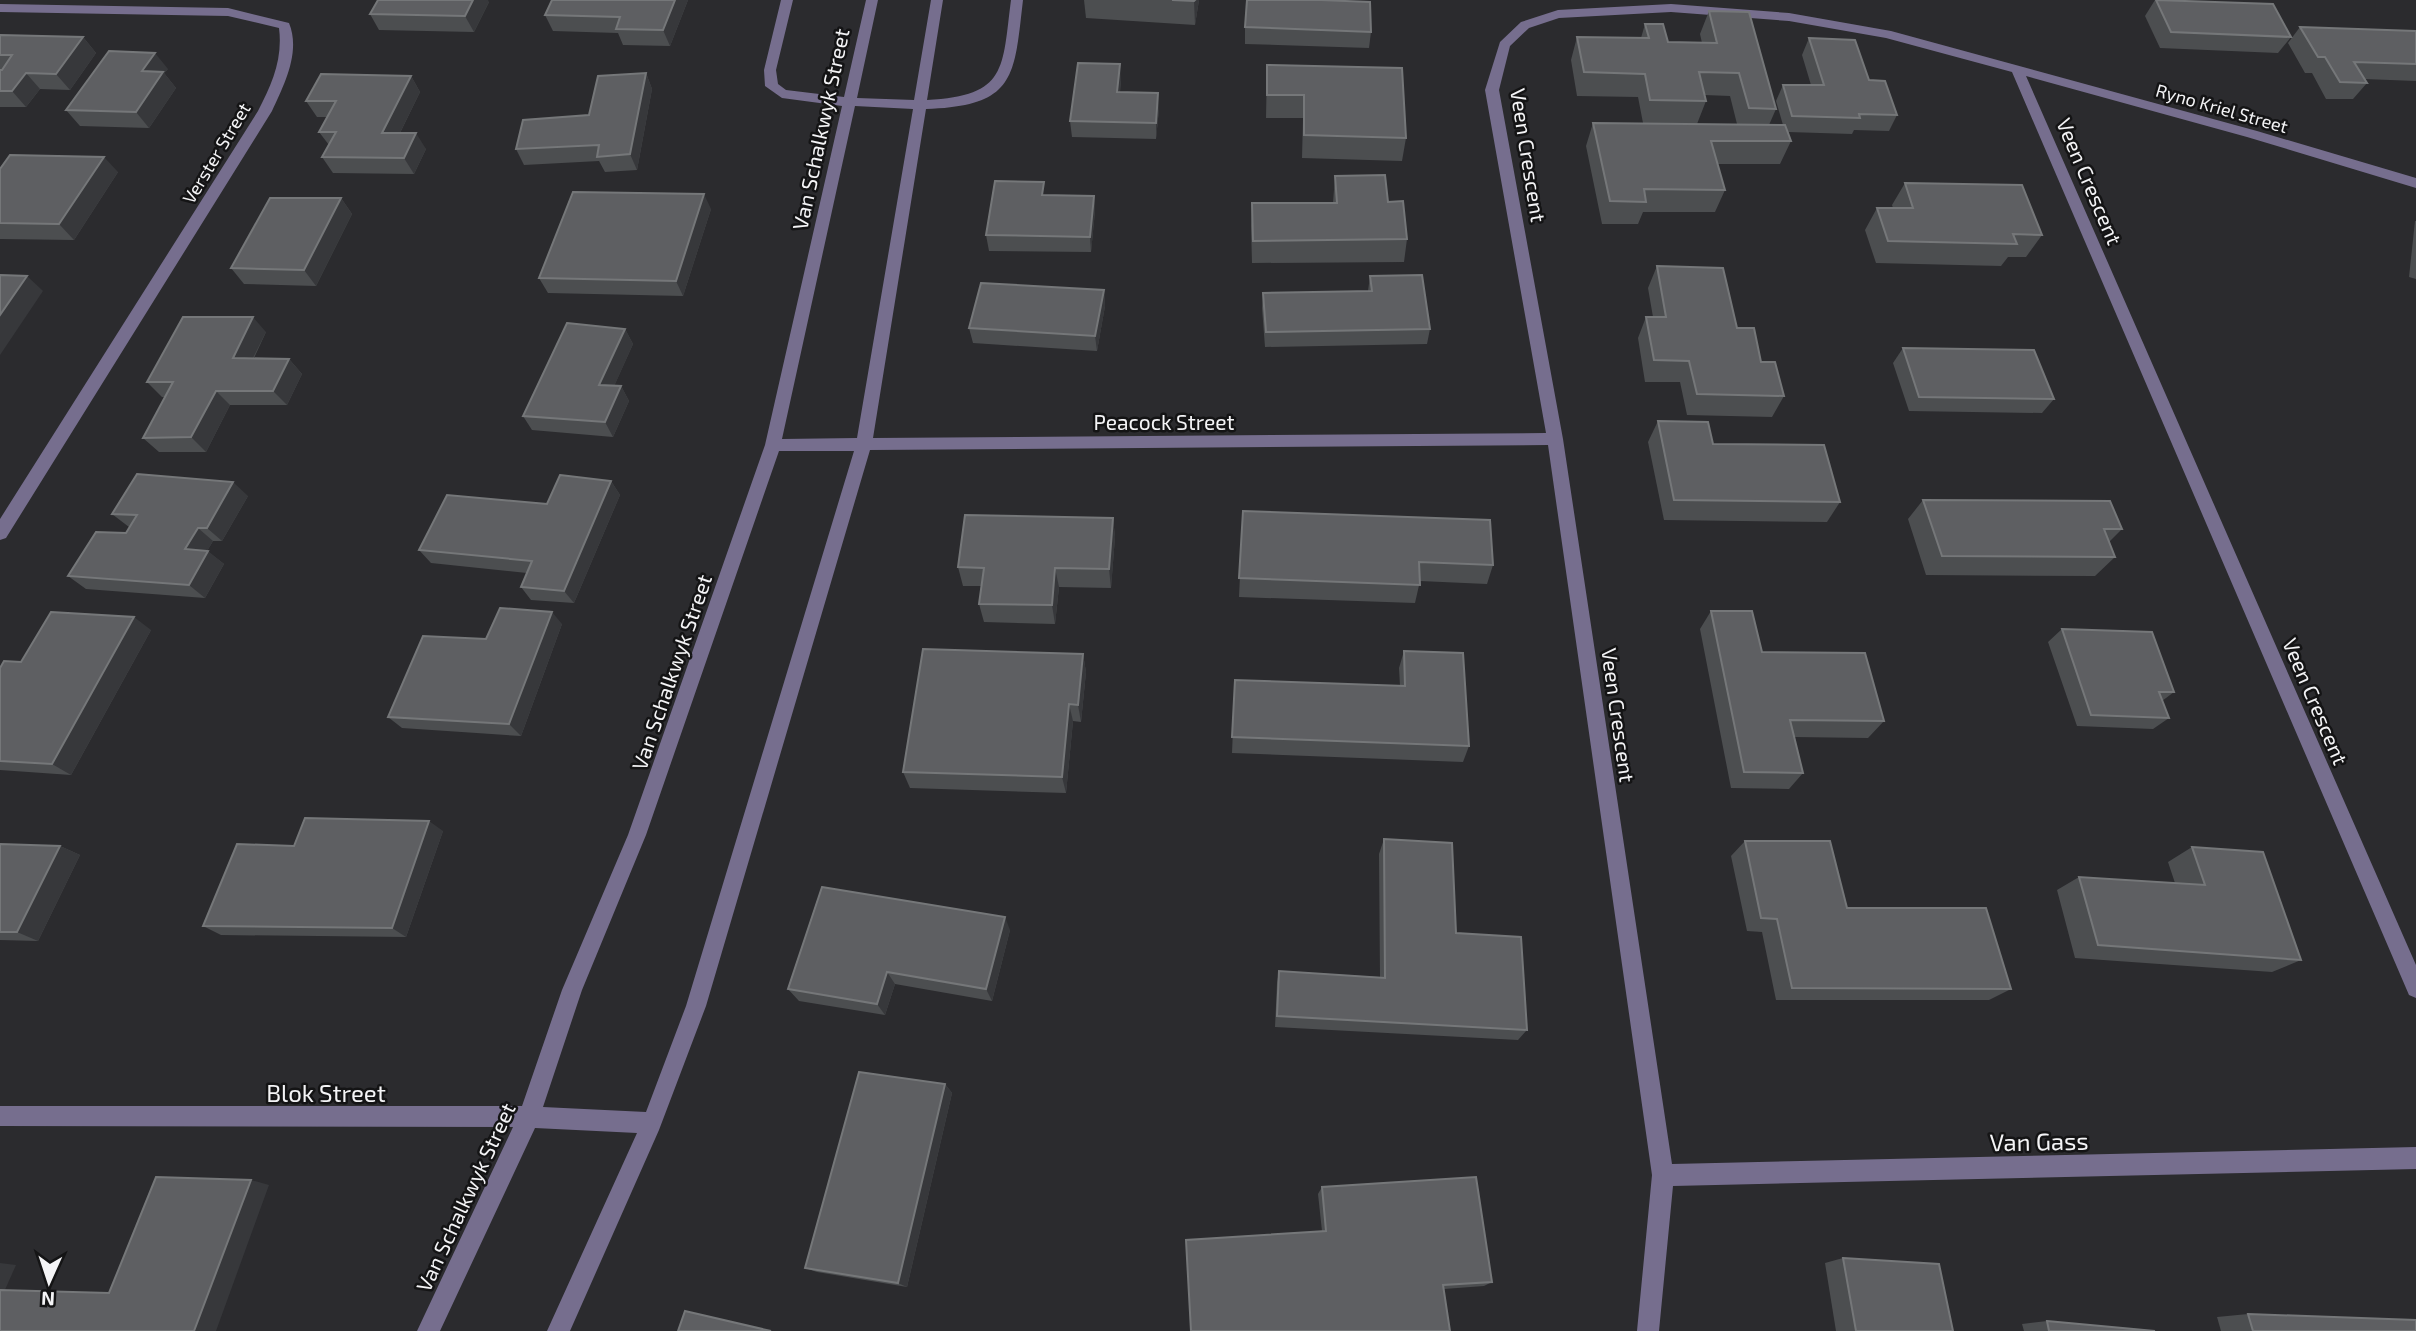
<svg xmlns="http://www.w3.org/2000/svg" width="2416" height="1331" viewBox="0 0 2416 1331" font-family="'Exo 2',sans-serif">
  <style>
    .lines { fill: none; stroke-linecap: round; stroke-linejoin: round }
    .minor { fill: #766e8e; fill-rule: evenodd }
    .wall { fill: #4c4e50 }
    .shaded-wall { fill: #37383b }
    .building { fill: #5e5f62; stroke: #757779; stroke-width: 2 }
    .labels { text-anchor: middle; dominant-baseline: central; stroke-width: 5; stroke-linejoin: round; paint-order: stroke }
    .far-street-label { font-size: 18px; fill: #f4f4f6; stroke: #141415 }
    .street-label { font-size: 21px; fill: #f4f4f6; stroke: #141415 }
    .near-street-label { font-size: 24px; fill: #f4f4f6; stroke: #141415 }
  </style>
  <rect width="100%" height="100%" fill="#2b2b2e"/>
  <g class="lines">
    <g class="minor">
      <path d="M781 0H793L776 70 778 84 786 90 844 97 866 0H878L857 98 914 100 931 0H943L927 100C1008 96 1002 68 1011 0H1023C1014 77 1016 106 926 109L873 438 1546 433 1485 90 1500 42 1521 22 1558 10 1671 4 1789 13 1891 31 2257 131 2416 178V188L2247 137 2026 76 2416 965V998L2409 995 2012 72 1886 38 1789 21 1671 12 1559 18 1529 28 1510 46 1499 90 1563 439 1672 1164 2416 1147V1169L1673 1186 1659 1331H1637L1652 1175 1548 445 870 450 706 1006 659 1130 570 1331H547L637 1133 535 1128 440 1331H417L513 1127 0 1126V1106H522L562 990 628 835 765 445 842 106 782 98 765 86 764 70ZM855 106 913 109 857 438 782 439ZM779 451H854L686 1006 646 1112 543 1107 582 990 646 835Z"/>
      <path d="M0 4 228 8 289 23C301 52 284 85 272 111L6 538 0 540V519L258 111C272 84 283 59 279 28L228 16 0 12Z"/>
    </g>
  </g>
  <g class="wall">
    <path d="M552 0H688L670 46 623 45 618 33 553 31 545 15Z"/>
    <path d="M1084 0H1199L1195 25 1086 18Z"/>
    <path d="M2155 0 2291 37 2278 53 2160 48 2145 16Z"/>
    <path d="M489 2 474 32 379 30 370 14Z"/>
    <path d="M1709 11 1776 109 1769 125H1783L1776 101 1783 85H1811L1802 55 1809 38 1869 80 1897 115 1889 131 1854 130 1852 134 1788 132 1791 141 1780 164H1717L1725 190 1715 212H1643L1638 224H1602L1586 146 1593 123 1737 124 1730 96 1704 95 1706 101 1697 124 1643 123 1638 97 1577 96 1571 60 1577 37 1641 38 1645 24 1668 42 1702 43 1700 34Z"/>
    <path d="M1245 27 1371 32 1369 48 1245 44Z"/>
    <path d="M2300 27 2416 31V81L2364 79 2367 83 2353 99H2326L2312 73H2305L2288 43Z"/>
    <path d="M0 35 83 37 96 53 70 90 40 89 26 107H0Z"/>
    <path d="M1267 65 1406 138 1402 161 1302 158 1303 118H1266Z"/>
    <path d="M168 69 164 73 176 88 149 128 80 126 66 110Z"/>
    <path d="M646 73 652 89 637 170 605 172 599 161 524 165 516 149 589 115Z"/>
    <path d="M411 76 420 92 400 133 426 149 414 174 333 173 322 157 329 145 319 132 327 117H317L306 101Z"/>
    <path d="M1121 80 1120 92 1159 109 1156 139 1072 137 1070 121Z"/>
    <path d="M0 169 118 172 74 240 0 239Z"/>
    <path d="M1335 176 1388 202 1407 239 1404 262 1252 263 1251 226 1252 203H1333Z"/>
    <path d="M1905 183 2042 235 2026 257H2008L2001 266 1876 263 1865 230 1877 208H1893L1892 205Z"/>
    <path d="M1046 195 1094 196 1095 211 1091 252 989 251 986 235Z"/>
    <path d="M341 198 352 214 316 286 244 284 231 268Z"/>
    <path d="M711 209 683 296 548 293 539 278Z"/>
    <path d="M2415 221H2416V279L2409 277Z"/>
    <path d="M1657 266 1737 328 1761 362 1784 396 1772 417 1687 415 1680 382H1645L1638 338 1646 317H1653L1648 288Z"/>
    <path d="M1370 276 1430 329 1427 344 1265 347 1262 308 1263 293 1368 291Z"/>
    <path d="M1104 290 1105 306 1097 351 973 343 969 328Z"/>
    <path d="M625 329 633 344 614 386H621L629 401 613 437 532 430 523 416Z"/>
    <path d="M266 332 254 358 289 359 302 374 287 405H230L206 452H159L143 438 165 397H162L147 382Z"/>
    <path d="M1903 348 2054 399 2042 413 1909 411 1893 363Z"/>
    <path d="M1658 421 1840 502 1827 522 1664 520 1648 442Z"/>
    <path d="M611 481 620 495 574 603 531 600 521 587 527 573 431 563 419 550Z"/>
    <path d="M248 496 222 541H213L207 551 224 564 205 598 86 589 68 576 126 533 129 527 112 514Z"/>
    <path d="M1923 500 2122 529 2109 542 2115 557 2095 576 1926 575 1908 519Z"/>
    <path d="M1243 511 1493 565 1487 584 1420 581 1415 603 1239 597Z"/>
    <path d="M1113 518 1115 537 1111 588 1059 587 1055 624 984 622 979 604 981 586H963L958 567Z"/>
    <path d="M1711 611 1762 652 1884 721 1868 738 1794 737 1803 773 1789 789 1731 788 1700 629Z"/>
    <path d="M562 624 521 736 402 728 388 717 486 639Z"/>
    <path d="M2062 629 2174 692 2162 701 2169 718 2153 729 2077 726 2048 642Z"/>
    <path d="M151 630 71 775 0 770V668Z"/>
    <path d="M1404 651 1469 746 1463 762 1232 753 1235 680 1400 686 1399 668Z"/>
    <path d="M1083 654 1086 672 1081 722 1073 721 1066 793 910 788 903 772Z"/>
    <path d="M443 831 406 937 221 935 203 926 294 846Z"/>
    <path d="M1384 839 1456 933 1527 1030 1518 1040 1275 1027 1277 983 1279 971 1380 977 1379 854Z"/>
    <path d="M1745 841 1847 908 2011 989 1989 1000H1776L1762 932 1747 931 1731 856Z"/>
    <path d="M0 844 60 846 80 855 38 941 0 940Z"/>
    <path d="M2192 847 2301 960 2272 972 2075 958 2057 890 2079 877 2175 883 2168 862Z"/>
    <path d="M1010 930 992 1001 895 984 885 1015 799 1001 788 989Z"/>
    <path d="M945 1084 952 1093 907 1287 817 1272 805 1268Z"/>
    <path d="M1322 1187 1492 1282 1484 1286 1444 1289 1322 1231 1318 1194Z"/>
    <path d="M1843 1258 1953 1331H1836L1825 1263Z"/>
    <path d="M2248 1314 2416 1331H2221L2217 1317Z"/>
    <path d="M2047 1321 2155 1331H2024L2022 1324Z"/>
  </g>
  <g class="shaded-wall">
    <path d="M473 0H488L489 2 474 32 465 16Z"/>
    <path d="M675 0H688L670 46 663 30Z"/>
    <path d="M1195 0H1199L1195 25 1194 1Z"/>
    <path d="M83 37 96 53 70 90 56 74Z"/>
    <path d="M155 53 168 69 164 73 176 88 149 128 136 112 142 71Z"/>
    <path d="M1120 64 1121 80 1118 108 1117 92Z"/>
    <path d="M26 73 40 89 26 107 12 91Z"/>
    <path d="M646 73 652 89 637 170 630 154Z"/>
    <path d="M411 76 420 92 392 149 382 133Z"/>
    <path d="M1158 93 1159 109 1156 139V123Z"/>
    <path d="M416 133 426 149 414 174 404 158Z"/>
    <path d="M104 157 118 172 74 240 59 224Z"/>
    <path d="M704 194 711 209 683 296 676 281Z"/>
    <path d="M1094 196 1095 211 1091 252 1090 237Z"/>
    <path d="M341 198 352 214 316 286 304 270Z"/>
    <path d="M27 276 43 291 0 355V315Z"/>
    <path d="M1104 290 1105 306 1097 351 1095 336Z"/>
    <path d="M253 317 266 332 246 372 233 358Z"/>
    <path d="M625 329 633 344 608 400 599 385Z"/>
    <path d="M289 359 302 374 287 405 273 391Z"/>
    <path d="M621 386 629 401 613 437 605 422Z"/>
    <path d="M216 391 230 405 206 452 191 437Z"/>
    <path d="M611 481 620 495 574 603 564 591Z"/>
    <path d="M233 482 248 496 222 541 207 528Z"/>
    <path d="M1113 518 1115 537 1111 588 1109 569Z"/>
    <path d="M198 528 213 541 201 562 185 549Z"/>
    <path d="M208 551 224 564 205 598 189 585Z"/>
    <path d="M1055 568 1059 587 1055 624 1052 605Z"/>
    <path d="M552 612 562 624 521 736 509 724Z"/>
    <path d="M134 617 151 630 71 775 52 764Z"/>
    <path d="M1083 654 1086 672 1081 722 1078 705Z"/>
    <path d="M1069 704 1073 721 1066 793 1062 777Z"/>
    <path d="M429 821 443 831 406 937 392 928Z"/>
    <path d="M60 846 80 855 38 941 17 932Z"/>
    <path d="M1005 917 1010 930 992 1001 986 989Z"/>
    <path d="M887 972 895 984 885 1015 877 1004Z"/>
    <path d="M945 1084 952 1093 907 1287 898 1283Z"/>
    <path d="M251 1180 269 1185 216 1331H194Z"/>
    <path d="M0 1263 16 1265 4 1292 0 1291Z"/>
  </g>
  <g class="building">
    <path d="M378 0H473L465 16 370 14Z"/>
    <path d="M552 0H675L663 30 616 29 620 17 545 15Z"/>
    <path d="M1172 0H1195L1194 1Z"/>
    <path d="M1247 0H1321L1370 2 1371 32 1245 27Z"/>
    <path d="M2156 0 2273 4 2291 37 2171 32Z"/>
    <path d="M1709 11 1749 12 1776 109 1749 108 1739 73 1699 72 1706 101 1650 100 1645 74 1584 72 1577 37 1649 38 1645 24H1663L1668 42 1717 43Z"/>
    <path d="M2300 27 2416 31V64L2354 62 2367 83 2340 82 2325 57H2318Z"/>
    <path d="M0 35 83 37 56 74 26 73 12 91H0V70H2L12 55H0Z"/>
    <path d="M1809 38 1855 40 1869 80 1885 81 1897 115 1859 114 1860 118 1792 116 1783 85H1824Z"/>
    <path d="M109 51 155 53 142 71 163 72 136 112 66 110Z"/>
    <path d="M1078 63 1120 64 1117 92 1158 93 1156 123 1070 121Z"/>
    <path d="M1267 65 1402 68 1406 138 1304 135V95H1267Z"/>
    <path d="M646 73 630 154 597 157 599 145 516 149 523 120 589 115 598 76Z"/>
    <path d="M321 74 411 76 382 133H416L404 158 322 157 336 132H319L336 101H306Z"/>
    <path d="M1593 123 1785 125 1791 141H1711L1725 190 1644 189 1646 202 1610 201Z"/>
    <path d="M10 155 104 157 59 224 0 223V169Z"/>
    <path d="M1385 175 1388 202 1403 201 1407 239 1253 241 1252 203H1337L1335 176Z"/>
    <path d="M995 181 1044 182 1042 195 1094 196 1090 237 986 235Z"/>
    <path d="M1905 183 2022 185 2042 235 2013 234 2017 244 1888 241 1877 208H1913Z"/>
    <path d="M573 192 704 194 676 281 539 278Z"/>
    <path d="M270 198H341L304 270 231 268Z"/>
    <path d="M1657 266 1723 268 1737 328H1754L1761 362H1775L1784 396 1697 394 1689 361 1654 360 1646 317H1666Z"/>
    <path d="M0 275 27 276 0 315Z"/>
    <path d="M1422 275 1430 329 1266 332 1263 293 1372 291 1370 276Z"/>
    <path d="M981 283 1104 290 1095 336 969 328Z"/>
    <path d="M183 317H253L233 358 289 359 273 391H216L191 437 143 438 173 382H147Z"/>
    <path d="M567 323 625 329 599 385 621 386 605 422 523 416Z"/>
    <path d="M1903 348 2034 350 2054 399 1919 397Z"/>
    <path d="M1658 421 1708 422 1713 444 1824 445 1840 502 1674 500Z"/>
    <path d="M137 474 233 482 207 528H198L185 549 208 551 189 585 68 576 96 532 126 533 137 515 112 514Z"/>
    <path d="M560 475 611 481 564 591 521 587 532 561 419 550 447 495 547 504Z"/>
    <path d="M1923 500 2110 501 2122 529H2104L2115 557 1942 556Z"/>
    <path d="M1243 511 1490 520 1493 565 1419 562 1420 585 1239 578Z"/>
    <path d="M965 515 1113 518 1109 569 1055 568 1052 605 979 604 984 568 958 567Z"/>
    <path d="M500 608 552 612 509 724 388 717 423 636 486 639Z"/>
    <path d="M1711 611H1752L1762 652 1865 653 1884 721 1790 720 1803 773 1744 772Z"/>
    <path d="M51 612 134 617 52 764 0 761V668L4 661 21 662Z"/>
    <path d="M2062 629 2152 632 2174 692H2159L2169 718 2091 715Z"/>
    <path d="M923 649 1083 654 1078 705 1069 704 1062 777 903 772Z"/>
    <path d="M1404 651 1463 653 1469 746 1232 737 1235 680 1405 686Z"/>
    <path d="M305 818 429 821 392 928 203 926 237 844 294 846Z"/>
    <path d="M1384 839 1452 843 1456 933 1521 937 1527 1030 1277 1016 1279 971 1385 978Z"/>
    <path d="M1745 841H1830L1847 908H1986L2011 989 1792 988 1777 919 1761 918Z"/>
    <path d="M0 844 60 846 17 932H0Z"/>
    <path d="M2192 847 2263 852 2301 960 2098 945 2079 877 2205 885Z"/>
    <path d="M822 887 1005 917 986 989 887 972 877 1004 788 989Z"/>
    <path d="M859 1072 945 1084 898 1283 805 1268Z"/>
    <path d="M156 1177 251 1180 194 1331H0V1290L109 1293Z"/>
    <path d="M1476 1177 1492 1282 1443 1285 1450 1331H1191L1186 1240 1326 1231 1322 1187Z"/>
    <path d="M1843 1258 1939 1264 1953 1331H1856Z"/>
    <path d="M685 1311 771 1331H678Z"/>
    <path d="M2248 1314 2416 1320V1331H2253Z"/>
    <path d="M2047 1321 2155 1331H2049Z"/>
  </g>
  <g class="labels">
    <g class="far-street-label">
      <text transform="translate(2222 108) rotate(16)">Ryno Kriel Street</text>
      <text transform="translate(216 153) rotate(-59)">Verster Street</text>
    </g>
    <g class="street-label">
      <text transform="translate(820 129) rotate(-78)">Van Schalkwyk Street</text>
      <text transform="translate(1529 155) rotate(81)">Veen Crescent</text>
      <text transform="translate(2090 181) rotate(67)">Veen Crescent</text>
      <text x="1164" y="421">Peacock Street</text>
      <text transform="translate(671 672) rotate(-71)">Van Schalkwyk Street</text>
      <text transform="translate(2316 701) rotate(67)">Veen Crescent</text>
      <text transform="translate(1619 715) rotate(82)">Veen Crescent</text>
      <text transform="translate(465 1197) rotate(-65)">Van Schalkwyk Street</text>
    </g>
    <g class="near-street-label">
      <text x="326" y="1092">Blok Street</text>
      <text transform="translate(2039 1141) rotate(-1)">Van Gass</text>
    </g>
  </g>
  <g transform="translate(49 1282) rotate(183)" stroke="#141415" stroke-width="5" paint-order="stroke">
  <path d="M0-5L12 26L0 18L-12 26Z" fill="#f4f4f6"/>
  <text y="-10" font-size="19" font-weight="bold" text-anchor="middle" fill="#f4f4f6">N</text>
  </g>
</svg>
